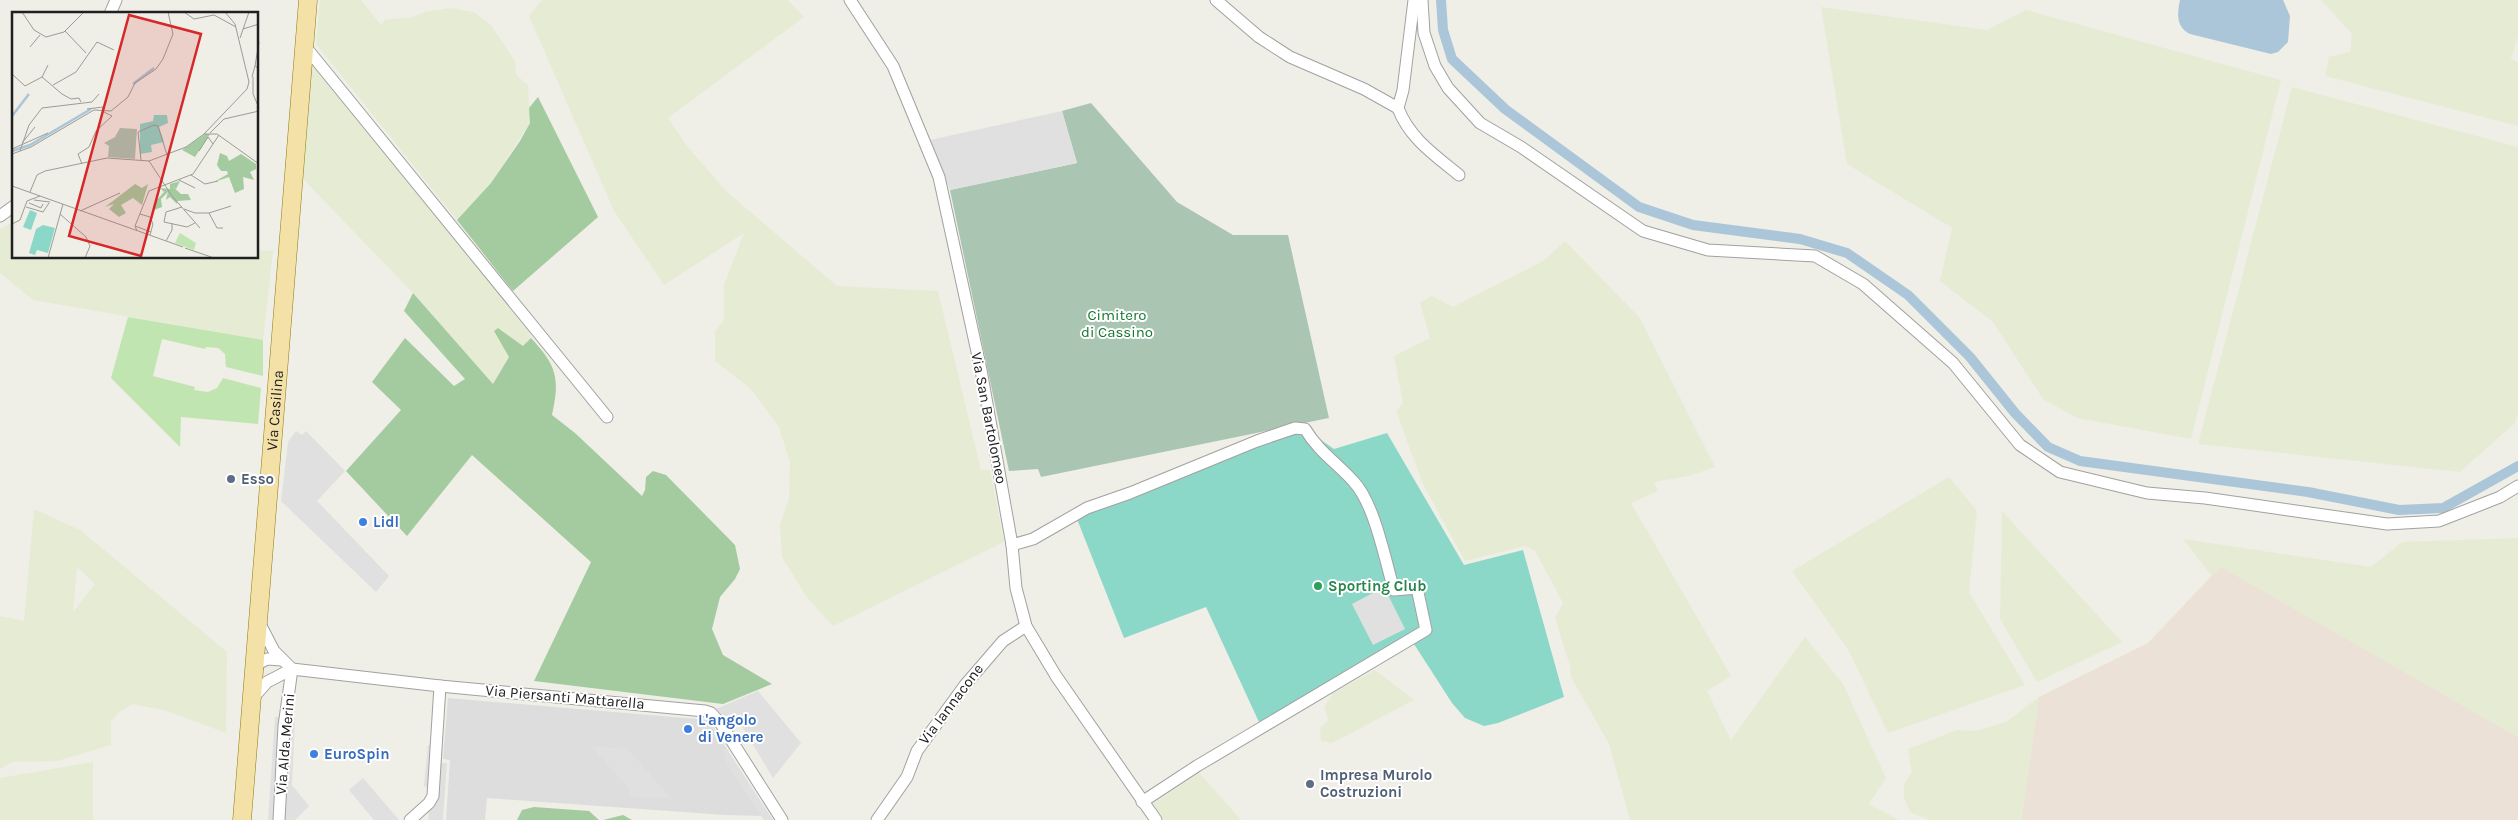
<svg xmlns="http://www.w3.org/2000/svg" width="2518" height="820" viewBox="0 0 2518 820" font-family="Karla,sans-serif">
  <style>
    .residential { fill: #dedddd }
    .military { fill: #ece1d7 }
    .farmland { fill: #e6ecd4; fill-rule: evenodd }
    .grass { fill: #c1e5b1 }
    .forest { fill: #a4cb9f }
    .cemetery { fill: #aac6b3 }
    .pitch { fill: #8cd8c8 }
    .parking { fill: #e0e0e0 }
    .water { fill: #abc6d9 }
    .lines { fill: none; stroke-linecap: round; stroke-linejoin: round }
    .canal { stroke: #abc6d9; stroke-width: 10 }
    .minor-casing { stroke: #a1a1a1; stroke-width: 13 }
    .primary-casing { stroke: #8e7c0d; stroke-width: 19 }
    .minor { stroke: #fff; stroke-width: 11 }
    .primary { stroke: #f4e1a7; stroke-width: 18 }
    .service-dot { fill: #5c6f8a; stroke: #fff; stroke-width: 2 }
    .shop-dot { fill: #3f7fe0; stroke: #fff; stroke-width: 2 }
    .leisure-dot { fill: #2e9e5b; stroke: #fff; stroke-width: 2 }
    .labels { text-anchor: middle; dominant-baseline: central; stroke-width: 4; stroke-linejoin: round; paint-order: stroke }
    .park-label { font-size: 15px; fill: #15762f; stroke: #fff }
    .street-label { font-size: 15px; fill: #202020; stroke: #fff }
    .service-label { font-size: 15px; font-weight: bold; fill: #4e5e75; stroke: #fff; text-anchor: start }
    .shop-label { font-size: 15px; font-weight: bold; fill: #366cbe; stroke: #fff; text-anchor: start }
    .leisure-label { font-size: 15px; font-weight: bold; fill: #27864d; stroke: #fff; text-anchor: start }
    .inset-river { fill: none; stroke: #abc6d9; stroke-width: 2.5 }
    .inset-road { fill: none; stroke: #9c9c97; stroke-width: 1 }
    .view { fill: #d62828; fill-opacity: 0.15; stroke: #d62828; stroke-width: 2.5 }
    .inset-edge { fill: none; stroke: #202020; stroke-width: 2.5 }
  </style>
  <rect width="100%" height="100%" fill="#efeee7"/>
  <path class="residential" d="M448 698 709 720 768 816 725 815 487 798 485 820H446L450 760 443 759Z"/>
  <path class="military" d="M2221 566 2518 737V820H2021L2039 697 2148 643Z"/>
  <g class="farmland">
    <path d="M320 0H361L381 25 385 20 412 17 425 12 451 8 474 12 491 25 515 61 516 75 528 85 530 123 491 183 457 220 316 44Z"/>
    <path d="M542 0H788L804 17 668 118 687 146 727 192 837 286 938 291 981 470H990L1004 542 833 626 806 596 782 557 780 525 789 498 790 463 779 427 751 389 715 361V332L724 320V285L744 233 664 285 614 211 529 16Z"/>
    <path d="M2321 0H2518V35L2511 59 2518 62V126L2325 76 2329 57 2350 52 2352 34Z"/>
    <path d="M1821 7 1987 30 2026 10 2281 80 2191 439 2077 418 2043 399 1993 322 1940 281 1952 228 1847 164Z"/>
    <path d="M312 58 529 329 531 338 523 346 498 328 509 357 493 384 413 293 303 179Z"/>
    <path d="M2292 87 2518 147V412L2515 423 2460 472 2198 444Z"/>
    <path d="M14 222V258H258V250L273 251 263 340 33 300 0 273V229Z"/>
    <path d="M1565 241 1640 318 1715 467 1689 476 1654 482 1658 491 1631 503 1731 676 1707 691 1731 740 1805 637 1843 684 1886 778 1869 804 1899 820H1630L1609 744 1571 677 1570 666 1555 618 1563 603 1535 551 1525 546 1465 561 1423 484 1396 411 1403 403 1394 356 1430 338 1420 302 1432 296 1453 307 1543 261Z"/>
    <path d="M1949 477 1977 511 1969 592 2025 685 1888 733 1848 649 1792 571Z"/>
    <path d="M34 509 80 530 227 652 226 733 167 711 133 704 118 713 111 722V745L57 761 12 762 0 769V616L24 621ZM77 567 95 584 74 611H73Z"/>
    <path d="M2002 511 2122 642 2037 682 2000 619Z"/>
    <path d="M2518 538V737L2221 567 2212 576 2183 539 2371 567 2402 542Z"/>
    <path d="M1375 670 1414 700 1332 743 1321 741 1320 728 1329 720 1324 708 1333 693Z"/>
    <path d="M2039 697 2021 820H1929L1910 812 1904 798V784L1912 772 1908 749 1957 730 1975 731 2006 722Z"/>
    <path d="M93 762V820H0V778Z"/>
    <path d="M1199 773 1241 820H1165L1153 804Z"/>
  </g>
  <path class="grass" d="M128 317 263 340V376L226 367 225 354 218 348 206 347 205 349 162 339 153 376 195 387 194 390 208 392 217 388 223 378 261 388 258 424 181 417 180 447 111 378Z"/>
  <g class="forest">
    <path d="M538 97 598 217 513 291 457 220 491 183 520 141 530 123 529 108Z"/>
    <path d="M413 293 493 384 509 357 494 331 498 328 523 346 531 338C557 366 560 378 552 415L575 433 642 496 645 490 646 477 653 471 666 475 735 545 740 569 735 579 720 597 712 629 723 655 772 684 723 704 534 681 591 562 472 455 407 536 346 471 401 410 372 382 405 338 454 386 465 379 404 311Z"/>
    <path d="M534 807 589 811 599 820H517L522 810Z"/>
    <path d="M623 815 632 820H603Z"/>
  </g>
  <path class="cemetery" d="M1091 103 1177 202 1233 235H1288L1329 418 1041 477 1038 469 1009 471 950 190 1077 163 1062 111Z"/>
  <path class="pitch" d="M1305 429 1334 449 1387 433 1464 565 1523 550 1564 697 1498 723 1484 726 1465 718 1452 703 1414 644 1264 733 1206 607 1124 638 1075 514Z"/>
  <g class="parking">
    <path d="M1062 111 1077 163 950 190 930 140Z"/>
    <path d="M296 431 302 435 306 431 345 471 317 501 389 576 376 592 281 501 288 442Z"/>
    <path d="M1384 587 1405 629 1373 645 1352 604Z"/>
    <path d="M758 691 801 743 773 778 734 713 724 717 716 709Z"/>
    <path d="M275 717 295 718 292 785 309 806 295 820H268Z"/>
    <path d="M428 745 441 746 440 763H447L443 820H428L429 814 421 807 428 798 429 788 424 786Z"/>
    <path d="M591 746 628 749 671 798 631 797 628 788Z"/>
    <path d="M726 748 773 820H764L745 793 727 764 723 750Z"/>
    <path d="M363 778 399 820H374L349 790Z"/>
  </g>
  <path class="water" d="M2180 0H2283L2290 16 2288 42 2278 52 2271 54 2190 34C2176 27 2177 14 2180 0Z"/>
  <g class="lines">
    <path class="canal" d="M1441 0 1443 30 1452 59 1505 109 1639 207 1693 225 1800 239 1847 253 1908 295 1970 357 2015 413 2048 447 2080 461 2308 492 2399 510 2443 508 2518 466"/>
    <g class="minor-casing">
      <g id="minor">
        <path d="M850 0 893 66 939 177 981 370 1012 545 1016 588 1026 626 1056 676 1156 820"/>
        <path d="M1216 0 1259 37 1290 57 1364 89 1398 108 1403 90 1414 0"/>
        <path d="M1422 0 1424 33 1435 66 1448 88 1480 123 1521 147 1643 231 1708 250 1815 256 1863 284 1953 363 2020 445 2060 472 2147 493 2205 498 2387 524 2439 521 2500 497 2518 486"/>
        <path d="M110 14 116 0"/>
        <path d="M304 45 607 417"/>
        <path d="M1398 108C1409 138 1436 156 1459 175"/>
        <path d="M0 216 14 206"/>
        <path d="M1012 545 1033 539 1087 508 1130 493 1257 441 1295 428 1305 429C1319 452 1337 463 1354 482 1375 505 1385 560 1394 590L1417 588 1426 630 1197 766 1142 802"/>
        <path d="M260 624 274 651 292 669"/>
        <path d="M257 669 254 666 267 659 282 660"/>
        <path d="M252 699 267 682 292 669 440 686 705 711 711 713 721 724 782 820"/>
        <path d="M279 820 284 726 292 669"/>
        <path d="M410 820 429 803 433 796 440 686"/>
        <path d="M877 820 907 777 917 751 965 685 1003 641 1026 626"/>
      </g>
    </g>
    <g class="primary-casing">
      <g id="primary">
        <path id="s1" d="M242 820 308 0"/>
      </g>
    </g>
    <use href="#minor" class="minor"/>
    <use href="#primary" class="primary"/>
  </g>
  <g class="service-dot">
    <circle cx="231" cy="479" r="5"/>
    <circle cx="1310" cy="784" r="5"/>
  </g>
  <g class="shop-dot">
    <circle cx="363" cy="522" r="5"/>
    <circle cx="688" cy="729" r="5"/>
    <circle cx="314" cy="754" r="5"/>
  </g>
  <circle class="leisure-dot" cx="1318" cy="586" r="5"/>
  <g class="labels">
    <g class="park-label">
      <text x="1117" y="315">Cimitero<tspan x="1117" dy="17">di Cassino</tspan></text>
    </g>
    <g class="street-label">
      <text stroke="none"><textPath href="#s1" startOffset="411">Via Casilina</textPath></text>
      <text transform="translate(989 418) rotate(79)">Via San Bartolomeo</text>
      <text transform="translate(565 697) rotate(5)">Via Piersanti Mattarella</text>
      <text transform="translate(951 704) rotate(-53)">Via Iannacone</text>
      <text transform="translate(285 744) rotate(-85)">Via Alda Merini</text>
    </g>
    <g class="service-label">
      <text x="241" y="479">Esso</text>
      <text x="1320" y="775">Impresa Murolo<tspan x="1320" dy="17">Costruzioni</tspan></text>
    </g>
    <g class="shop-label">
      <text x="373" y="522">Lidl</text>
      <text x="698" y="720">L'angolo<tspan x="698" dy="17">di Venere</tspan></text>
      <text x="324" y="754">EuroSpin</text>
    </g>
    <g class="leisure-label">
      <text x="1328" y="586">Sporting Club</text>
    </g>
  </g>
  <g transform="translate(12 12)">
    <rect width="246" height="246" fill="#efeee7"/>
    <path d="M168 221 184 231 182 238 163 231Z" fill="#c1e5b1"/>
    <path d="M193 122H198L183 145 170 138ZM208 141 215 144 217 149 229 142 244 152V157L238 160 242 168 231 165 232 177 223 181 217 165 202 170 216 162 215 159H209L205 153ZM168 169 164 177 160 174 169 182H176L179 188 165 189V192L158 185 154 188 156 180 149 187 150 195 142 198 144 189 152 180 148 176 158 177V172ZM123 172 130 176 136 172 130 193 121 186 109 193 114 201 107 205 97 197 102 192 93 195Z" fill="#a4cb9f"/>
    <path d="M108 116 125 117 123 147 96 145 97 134 92 131 103 125Z" fill="#aac6b3"/>
    <path d="M142 103H155L156 111 147 115 152 130 139 133 140 140 128 142V112L141 109ZM18 198 25 201 19 218 11 215ZM31 213 43 216 36 241 25 238 23 243 17 241 24 217Z" fill="#8cd8c8"/>
    <path class="inset-river" d="M121 72 142 56M0 104 17 82M0 139 18 133 79 97"/>
    <path class="inset-road" d="M10 0 22 18 34 25 52 20 72 0M172 0 182 7 202 3 224 15M231 17 247 12M53 19 74 41M228 26 237 0M18 35 28 23M243 54 247 30M0 62 13 74 30 65 36 53M30 65 50 82 59 87 67 86 69 90M240 65 243 54 247 57M241 65V82L247 96M41 73 64 60 85 30 102 38M198 121 212 107 247 99M192 122H205L247 152M10 131 23 115M0 137 36 121M8 139 17 113 30 96 80 90 87 82M187 139 196 125 201 132M0 142 19 135 82 98 99 99 116 85 123 71 144 57 151 47 161 22 156 0M129 148 126 120 142 113 146 114 155 143M137 149 160 184 188 216M70 152 66 142 77 135 84 119 100 104 90 99 91 95 75 97M179 163 193 172 206 169M167 168 183 176M0 174 171 235M18 180 25 163 33 159 95 146 137 149 174 135 192 122 235 77 237 70 223 12 213 0M22 188 38 190M17 191 29 196 31 192M14 195 31 200 37 191M170 195 154 200 152 210 175 215 183 211M172 197 183 201H197L219 194M68 199 108 181M197 201 205 216H211M48 202 74 225 78 234 73 246M128 202 138 205 141 212 138 223M0 212 8 208 15 189 28 184M123 214 139 220M125 219 123 214 137 179 181 162 207 123M154 229 160 218V211M173 236 202 246M36 246 51 192"/>
    <path class="view" d="M117 3 189 22 129 244 57 224Z"/>
    <rect width="246" height="246" class="inset-edge"/>
  </g>
</svg>
